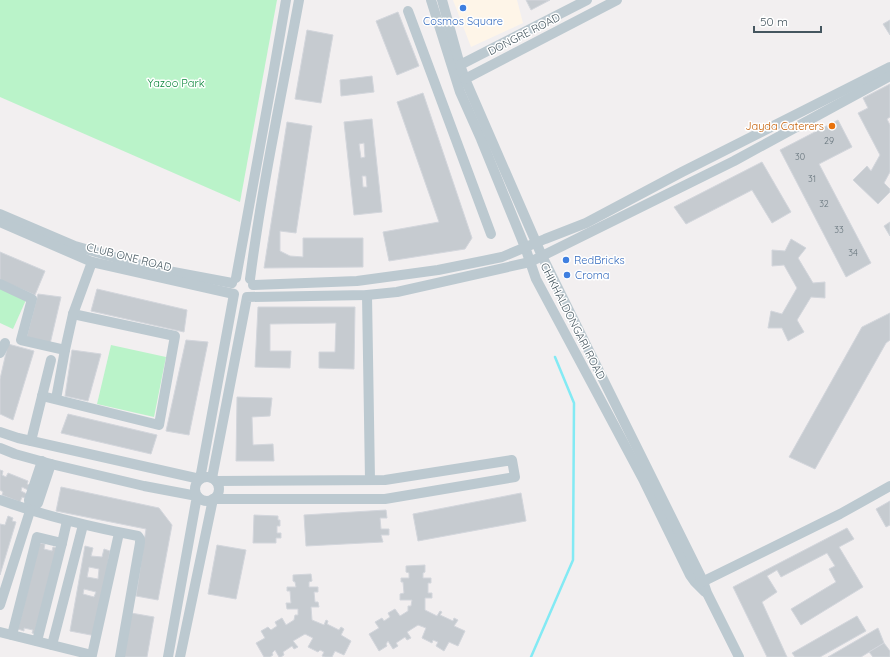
<svg xmlns="http://www.w3.org/2000/svg" width="890" height="657" viewBox="0 0 890 657" font-family="Quicksand,sans-serif">
  <style>
    .commercial { fill: #fef5e8 }
    .green { fill: #baf3c9 }
    .lines { fill: none; stroke-linecap: round; stroke-linejoin: round }
    .stream { stroke: #83eaf4; stroke-width: 2.5 }
    .building { fill: #c6cbd0; stroke: #d3d6dc; fill-rule: evenodd }
    .minor { stroke: #bcc9d0; stroke-width: 10 }
    .shop-dot { fill: #3f7fe0; stroke: #fff; stroke-width: 1.5 }
    .food-dot { fill: #e8710a; stroke: #fff; stroke-width: 1.5 }
    .labels { text-anchor: middle; dominant-baseline: central; stroke-width: 3; stroke-linejoin: round; paint-order: stroke }
    .number-label { font-size: 9px; fill: #65737b }
    .shop-label { font-size: 11px; fill: #366cbe; stroke: #fff; text-anchor: start }
    .street-label { font-size: 11px; fill: #45565f; stroke: #fff }
    .park-label { font-size: 11px; fill: #0e883d; stroke: #fff }
    .food-label { font-size: 11px; fill: #c56008; stroke: #fff; text-anchor: end }
  </style>
  <rect width="100%" height="100%" fill="#f2eff0"/>
  <path class="commercial" d="M453 0H517L523 23 471 47Z"/>
  <g class="green">
    <path d="M0 0H277L240 202 0 97Z"/>
    <path d="M0 288 26 300 13 329 0 323Z"/>
    <path d="M111 345 166 357 154 417 97 404Z"/>
  </g>
  <g class="lines">
    <path class="stream" d="M531 657 573 560 574 403 555 357"/>
  </g>
  <g class="building">
    <path d="M526 0H550L531 10Z"/>
    <path d="M398 12 419 66 397 75 376 21Z"/>
    <path d="M890 20V35L883 24Z"/>
    <path d="M307 30 333 35 321 103 295 99Z"/>
    <path d="M372 76 374 92 341 96 340 80Z"/>
    <path d="M890 84V117L887 119 890 125V172L884 183 890 189V192L878 204 853 180 867 166 871 171 880 155 858 113 868 108 863 98Z"/>
    <path d="M423 93 472 238 465 249 389 261 383 232 439 222 397 102Z"/>
    <path d="M372 119 382 212 354 215 344 122ZM364 143 365 157 361 158 359 144ZM362 176H366L367 187H363Z"/>
    <path d="M838 120 852 147 819 164 871 263 846 277 780 150Z"/>
    <path d="M287 122 312 126 296 233 280 231V251L290 256 303 257V238H363V267L264 268Z"/>
    <path d="M762 162 791 212 772 223 752 190 686 224 674 207Z"/>
    <path d="M890 222V236L884 226Z"/>
    <path d="M791 239 806 248 798 258 813 283 825 282V298L811 297 797 320 804 332 788 341 782 328H768L771 311 782 314 797 288 784 265 772 266V250L785 251Z"/>
    <path d="M0 252 45 271 35 295 0 280Z"/>
    <path d="M97 289 187 310 184 332 91 311Z"/>
    <path d="M38 294 61 297 50 344 26 339Z"/>
    <path d="M258 307H355L354 369 319 368V352H335L336 323 270 324V351H291L290 368 255 367Z"/>
    <path d="M890 313V340L886 343 815 469 789 457 862 327Z"/>
    <path d="M186 340 208 342 189 435 166 431Z"/>
    <path d="M8 344 34 351 13 420 0 414V379Z"/>
    <path d="M72 350 101 354 88 401 65 396Z"/>
    <path d="M237 397 272 398 270 416 252 417 253 445 273 444 274 461H236Z"/>
    <path d="M68 414 157 435 151 454 61 433Z"/>
    <path d="M0 470 3 471 2 475 6 477 8 473 28 481 27 484 30 485 28 490 22 487 21 491 27 494 25 498 22 497 20 502 2 495 3 492 0 490Z"/>
    <path d="M61 487 159 508 172 525 158 600 136 596 146 529 56 511Z"/>
    <path d="M521 493 526 521 418 541 413 514Z"/>
    <path d="M890 501V525L886 527 876 509Z"/>
    <path d="M386 510 387 518H380L381 529H389V535H381L383 542 306 546 304 515Z"/>
    <path d="M254 515 278 516V520H280V526H277V533H281V538H276V543H253Z"/>
    <path d="M8 516 13 518 12 521 16 522 0 575V524L5 525Z"/>
    <path d="M847 528 854 539 839 547 863 587 801 625 791 609 836 582 829 569 835 566 827 553 781 577 777 570 767 576 777 592 762 602 787 657H767L733 587Z"/>
    <path d="M39 543 45 544 44 549 52 551 53 547 58 548 37 634 32 633 33 630 24 628V631L18 629Z"/>
    <path d="M217 545 246 550 236 599 208 594Z"/>
    <path d="M85 546 93 548 91 556 102 557 104 549 110 551 96 636 70 631ZM89 567 99 569 98 579 87 577ZM84 589 96 592 94 597 83 594Z"/>
    <path d="M425 565V572L423 573V578H431V583H428V593H432V598H425V610L437 616 440 611 442 612 440 615 453 621 454 618 458 620 454 626 465 631 458 646 449 642 444 651 436 646 438 642 433 640 432 643 422 638 426 628 418 625 407 632 411 638 407 640 405 637 396 643 398 646 393 649 388 641 386 644 387 646 379 651 369 634 379 628 375 622 382 618 384 621 390 617 388 613 395 609 400 616 408 611V606H411L412 600H400V594L404 593 403 582H401V578H409V573L406 572V566Z"/>
    <path d="M311 574 312 581 309 582V587H318V592H314L315 602H318L319 607H311L312 620 324 625 326 620 328 621 327 624 339 630 341 627 344 629 341 635 351 641 344 655 335 651 332 657H325L322 656 324 652 320 650 318 652 308 647 313 638 305 634 293 641 298 647 294 649 292 646 283 652 284 655 281 657H279L275 650 272 653 273 655 270 657H264L256 643 265 638 261 631 268 627 271 630 277 626 275 622 282 618 286 625 294 620 295 615H298V609H287L286 603H291L290 591H287V587H296L295 582 293 581V575Z"/>
    <path d="M131 613 154 617 147 657H123Z"/>
    <path d="M857 616 866 631 820 657H795L792 653Z"/>
    <path d="M878 628 884 643 861 657H828Z"/>
    <path d="M884 643 890 651V657H873L869 652Z"/>
  </g>
  <g class="lines">
    <g class="minor">
      <path d="M431 0 460 92 481 139 525 247 536 279 644 481 690 575 695 582 705 592"/>
      <path d="M442 0 460 65 465 79 542 256 703 581 707 593 739 657"/>
      <path d="M408 11 491 234"/>
      <path d="M460 65 587 0"/>
      <path d="M465 79 617 0"/>
      <path d="M0 214 75 246 152 268 232 283"/>
      <path d="M0 222 92 262 234 294 200 479 18 438 0 432"/>
      <path d="M236 278 273 75 286 0"/>
      <path d="M250 279C262 185 282 93 299 0"/>
      <path d="M0 284 32 299 21 340 65 350"/>
      <path d="M253 285 357 281 438 270 502 257 545 239 586 223 682 172 890 67"/>
      <path d="M367 295 370 480"/>
      <path d="M0 353 5 343"/>
      <path d="M42 396 159 425 175 336 73 314"/>
      <path d="M56 399 65 350 73 314 92 262"/>
      <path d="M31 441 51 360"/>
      <path d="M0 448 15 454 51 464 144 486 197 496 168 657"/>
      <path d="M42 461 29 500 30 511 38 503 51 464"/>
      <circle cx="207" cy="489" r="12"/>
      <path d="M212 478 247 297 367 295 397 292 530 262 734 161 890 76"/>
      <path d="M0 500C45 516 91 527 138 536L140 539V543L120 657"/>
      <path d="M698 584 840 514 890 486"/>
      <path d="M0 605 30 511"/>
      <path d="M0 632 92 655 119 533"/>
      <path d="M12 635 37 537 62 543 67 521"/>
      <path d="M37 641 62 543"/>
      <path d="M52 645 83 525"/>
      <path d="M180 657 213 499H385L515 477 512 460 385 480 216 481"/>
    </g>
  </g>
  <g class="shop-dot">
    <circle cx="463" cy="8" r="4"/>
    <circle cx="566" cy="260" r="4"/>
    <circle cx="567" cy="275" r="4"/>
  </g>
  <circle class="food-dot" cx="832" cy="126" r="4"/>
  <g class="labels">
    <g class="number-label">
      <text x="829" y="140">29</text>
      <text x="800" y="156">30</text>
      <text x="812" y="178">31</text>
      <text x="824" y="203">32</text>
      <text x="839" y="229">33</text>
      <text x="853" y="252">34</text>
    </g>
    <g class="shop-label">
      <text x="463" y="21" text-anchor="middle">Cosmos Square</text>
      <text x="574" y="260">RedBricks</text>
      <text x="575" y="275">Croma</text>
    </g>
    <g class="street-label">
      <text transform="translate(524 34) rotate(-27)">DONGRE ROAD</text>
      <text transform="translate(129 257) rotate(14)">CLUB ONE ROAD</text>
      <text transform="translate(573 321) rotate(63)">CHIKHALDONGARI ROAD</text>
    </g>
    <g class="park-label">
      <text x="176" y="83">Yazoo Park</text>
    </g>
    <g class="food-label">
      <text x="824" y="126">Jayda Caterers</text>
    </g>
  </g>
  <path d="M754 26v6h67v-6" fill="none" stroke="#45565f" stroke-width="2"/>
  <text x="760" y="26" font-size="12" fill="#45565f" stroke="#ffffff" stroke-width="3" paint-order="stroke">50 m</text>
</svg>
